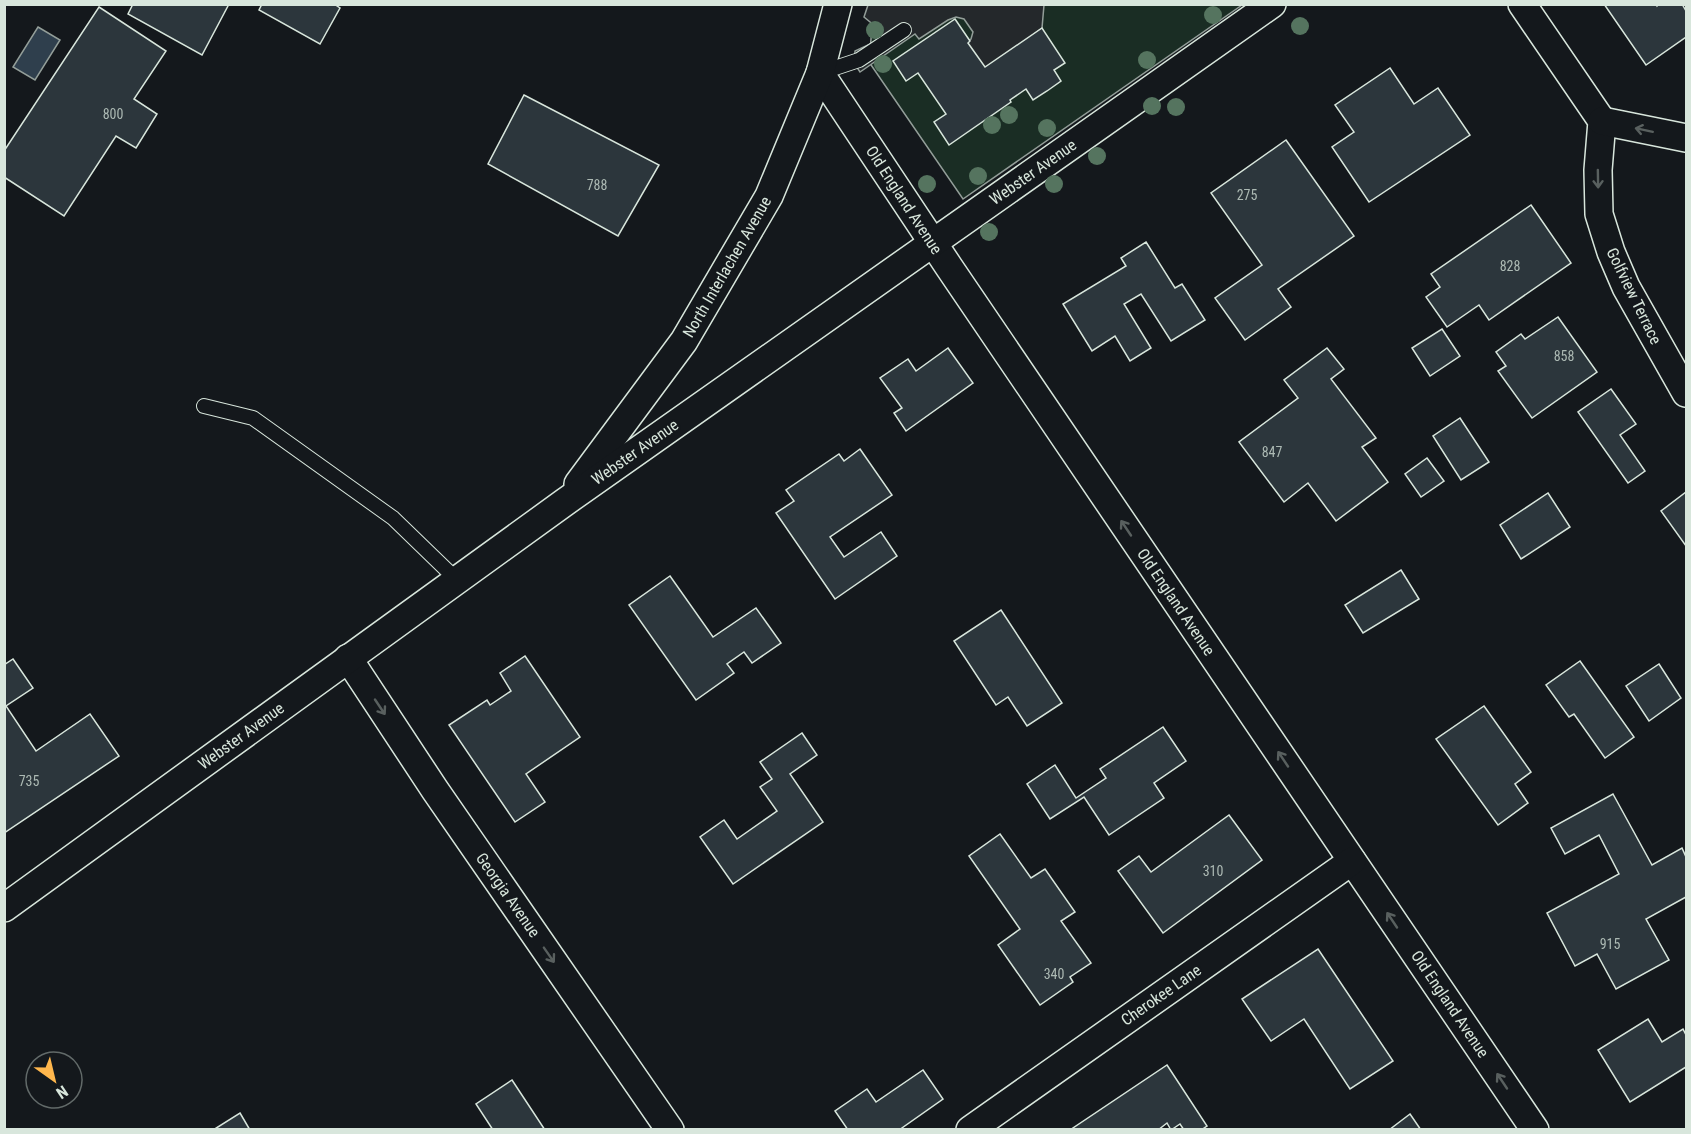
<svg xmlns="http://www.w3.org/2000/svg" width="1691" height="1134" viewBox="0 0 1691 1134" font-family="'Roboto Condensed',sans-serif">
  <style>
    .green { fill: #1a2d24; stroke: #939e99; stroke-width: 1.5 }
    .parking { fill: #24282b; stroke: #939e99; stroke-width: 1.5 }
    .water { fill: #2f3f4d; stroke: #939e99; stroke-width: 1.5 }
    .building { fill: #2c363c; stroke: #d8e6dc; stroke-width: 1.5 }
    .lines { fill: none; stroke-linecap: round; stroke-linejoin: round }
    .lane-casing { stroke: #d8e6dc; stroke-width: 16 }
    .street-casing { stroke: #d8e6dc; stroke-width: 30 }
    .lane { stroke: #14181c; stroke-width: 14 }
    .street { stroke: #14181c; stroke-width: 27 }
    .tree { fill: #55745f }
    .oneway { stroke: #59605f }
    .labels { text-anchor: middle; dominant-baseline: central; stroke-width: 4.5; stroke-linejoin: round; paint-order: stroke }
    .number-label { font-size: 14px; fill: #adbab4 }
    .street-label { font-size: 16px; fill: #d8e6dc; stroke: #14181c }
  </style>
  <rect width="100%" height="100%" fill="#14181c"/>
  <path class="green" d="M874 5H1242L963 199 869 62Z"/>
  <path class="parking" d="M868 5H1044L1042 28 984 72 965 43 971 39 973 32 964 19 956 17 948 20 919 39 915 34 860 72 854 63 855 51 879 40 881 36V31L864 17Z"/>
  <path class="water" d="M38 27 60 40 35 80 13 67Z"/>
  <g class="building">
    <path d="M133 4H229L202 55 128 14Z"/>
    <path d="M262 4H334L340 8 320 44 259 10Z"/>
    <path d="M1604 4H1656L1657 6 1659 4H1682L1686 11V37L1646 65Z"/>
    <path d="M99 7 166 51 134 99 157 114 136 148 116 136 64 216 4 177V151Z"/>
    <path d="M955 19 970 41 968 43 985 67 1042 28 1065 63 1054 70 1061 81 1047 91 1033 100 1026 89 1010 100 1011 102 949 145 934 122 946 114 918 73 906 81 893 61Z"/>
    <path d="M1390 68 1414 104 1438 88 1470 135 1369 202 1332 147 1354 132 1335 105Z"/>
    <path d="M524 95 659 165 618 236 488 164Z"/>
    <path d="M1286 140 1354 236 1278 289 1291 307 1245 340 1215 298 1262 265 1211 193Z"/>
    <path d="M1531 205 1571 263 1489 320 1479 305 1447 327 1426 297 1440 287 1431 274Z"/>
    <path d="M1146 242 1175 288 1182 284 1205 320 1171 341 1141 294 1124 304 1151 348 1130 361 1115 336 1092 351 1063 304 1126 266 1121 258Z"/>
    <path d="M1558 317 1597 372 1532 418 1498 371 1506 366 1496 352 1521 334 1525 339Z"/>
    <path d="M1442 329 1460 356 1430 376 1412 348Z"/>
    <path d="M948 348 973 383 906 431 894 413 902 408 880 378 908 359 916 371Z"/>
    <path d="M1327 348 1344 369 1331 379 1376 438 1362 447 1388 482 1336 521 1308 483 1284 502 1239 442 1298 398 1284 380Z"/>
    <path d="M1611 389 1636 424 1620 435 1645 471 1628 483 1578 412Z"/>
    <path d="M1460 418 1489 462 1461 480 1433 436Z"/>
    <path d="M860 449 892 495 830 537 844 557 881 532 897 556 835 599 776 513 794 501 786 490 839 454 844 461Z"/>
    <path d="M1427 458 1444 481 1421 497 1405 474Z"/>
    <path d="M1686 492V546L1661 511Z"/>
    <path d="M1548 493 1570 527 1521 559 1500 525Z"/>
    <path d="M1401 570 1419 599 1363 633 1345 605Z"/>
    <path d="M670 576 713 637 756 608 781 643 752 663 744 652 727 664 734 673 696 700 629 605Z"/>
    <path d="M1001 610 1062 703 1027 726 1008 697 996 705 954 641Z"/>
    <path d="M525 656 580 737 526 774 545 802 515 822 449 725 487 700 490 705 511 691 500 673Z"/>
    <path d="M13 659 33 688 6 706 36 751 90 714 119 756 4 833V665Z"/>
    <path d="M1580 661 1634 737 1605 758 1574 714 1569 717 1546 685Z"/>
    <path d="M1659 664 1681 698 1649 721 1626 686Z"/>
    <path d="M1484 706 1531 772 1515 784 1528 803 1498 825 1436 739Z"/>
    <path d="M1163 727 1186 761 1154 783 1164 798 1109 835 1084 797 1050 819 1027 784 1055 765 1076 798 1106 778 1100 769Z"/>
    <path d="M802 733 817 755 790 774 823 822 733 884 700 837 724 820 737 839 777 811 760 787 772 779 760 762Z"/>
    <path d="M1613 794 1652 865 1682 848 1686 857V897L1646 919 1669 960 1616 989 1597 954 1575 966 1547 913 1619 874 1599 835 1565 854 1551 828Z"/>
    <path d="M1229 815 1262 860 1163 933 1118 871 1139 856 1151 872Z"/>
    <path d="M1000 834 1031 878 1045 869 1075 912 1061 921 1091 963 1070 977 1073 982 1040 1005 998 945 1020 929 969 856Z"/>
    <path d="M1318 949 1393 1061 1350 1089 1304 1019 1271 1041 1242 999Z"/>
    <path d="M1648 1019 1662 1042 1683 1029 1686 1035V1067L1630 1102 1598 1050Z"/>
    <path d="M1167 1065 1207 1126 1201 1130H1184L1180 1124 1171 1130 1167 1123 1158 1130H1070Z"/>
    <path d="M923 1070 943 1099 899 1130H848L835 1111 867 1089 876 1102Z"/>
    <path d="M512 1080 545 1130H493L476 1104Z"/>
    <path d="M240 1113 250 1130H213Z"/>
    <path d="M1410 1114 1421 1130H1389Z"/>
  </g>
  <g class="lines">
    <g class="lane-casing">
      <g id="lane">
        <path d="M820 73 859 60 904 30"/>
        <path d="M204 406 253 418 393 518 457 580"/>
      </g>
    </g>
    <g class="street-casing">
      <g id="street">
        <path d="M1522 4 1602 121 1598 170 1599 214 1611 252 1626 287 1686 393"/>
        <path d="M820 73 949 267 1535 1130"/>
        <path d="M1602 121 1686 138"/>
        <path d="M578 484 684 341 769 196 820 73 838 4"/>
        <path d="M348 658 435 790 670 1130"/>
        <path d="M4 908 565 502 1272 4"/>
        <path d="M970 1130 1352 861"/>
      </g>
    </g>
    <use href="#lane" class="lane"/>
    <use href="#street" class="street"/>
  </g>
  <g class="tree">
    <circle cx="1213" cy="15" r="9"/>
    <circle cx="1300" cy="26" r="9"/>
    <circle cx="875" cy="30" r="9"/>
    <circle cx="1147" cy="60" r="9"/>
    <circle cx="883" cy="64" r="9"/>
    <circle cx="1152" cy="106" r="9"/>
    <circle cx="1176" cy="107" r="9"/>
    <circle cx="1009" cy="115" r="9"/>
    <circle cx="992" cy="125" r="9"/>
    <circle cx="1047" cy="128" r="9"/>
    <circle cx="1097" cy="156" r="9"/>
    <circle cx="978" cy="176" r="9"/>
    <circle cx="927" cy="184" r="9"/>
    <circle cx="1054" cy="184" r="9"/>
    <circle cx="989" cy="232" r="9"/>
  </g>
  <defs><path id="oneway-shaft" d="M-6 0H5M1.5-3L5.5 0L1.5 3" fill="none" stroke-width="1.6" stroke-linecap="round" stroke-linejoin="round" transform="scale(1.5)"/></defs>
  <g class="oneway">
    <use href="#oneway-shaft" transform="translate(1644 130) rotate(-168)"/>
    <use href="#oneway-shaft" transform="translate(1598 179) rotate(89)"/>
    <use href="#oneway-shaft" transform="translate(1126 528) rotate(-124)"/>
    <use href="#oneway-shaft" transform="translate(380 707) rotate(56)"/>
    <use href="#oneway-shaft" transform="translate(1283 759) rotate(-124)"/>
    <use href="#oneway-shaft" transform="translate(1392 920) rotate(-124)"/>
    <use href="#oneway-shaft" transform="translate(549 955) rotate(55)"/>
    <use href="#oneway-shaft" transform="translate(1502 1081) rotate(-124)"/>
  </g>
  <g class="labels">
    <g class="number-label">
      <text x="113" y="114">800</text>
      <text x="597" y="185">788</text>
      <text x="1247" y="195">275</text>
      <text x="1510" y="266">828</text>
      <text x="1564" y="356">858</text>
      <text x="1272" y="452">847</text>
      <text x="29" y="781">735</text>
      <text x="1213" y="871">310</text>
      <text x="1610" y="944">915</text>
      <text x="1054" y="974">340</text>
    </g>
    <g class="street-label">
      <text transform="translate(1033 172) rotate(-35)">Webster Avenue</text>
      <text transform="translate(904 200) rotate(57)">Old England Avenue</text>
      <text transform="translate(727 267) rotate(-60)">North Interlachen Avenue</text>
      <text transform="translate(1634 296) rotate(64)">Golfview Terrace</text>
      <text transform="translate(635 452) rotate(-35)">Webster Avenue</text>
      <text transform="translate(1176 602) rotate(56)">Old England Avenue</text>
      <text transform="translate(241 736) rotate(-36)">Webster Avenue</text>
      <text transform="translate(508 895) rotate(55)">Georgia Avenue</text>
      <text transform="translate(1161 995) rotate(-35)">Cherokee Lane</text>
      <text transform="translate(1450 1004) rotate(56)">Old England Avenue</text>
    </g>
  </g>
  <rect width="1691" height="1134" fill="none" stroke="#d8e6dc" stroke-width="12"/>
  <g transform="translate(54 1080) rotate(146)"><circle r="28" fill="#14181c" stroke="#626a69" stroke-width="1.5"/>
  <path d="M0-4.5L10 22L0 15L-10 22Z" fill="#ffb74d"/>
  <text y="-9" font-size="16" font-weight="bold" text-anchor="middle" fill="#d8e6dc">N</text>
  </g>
</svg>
